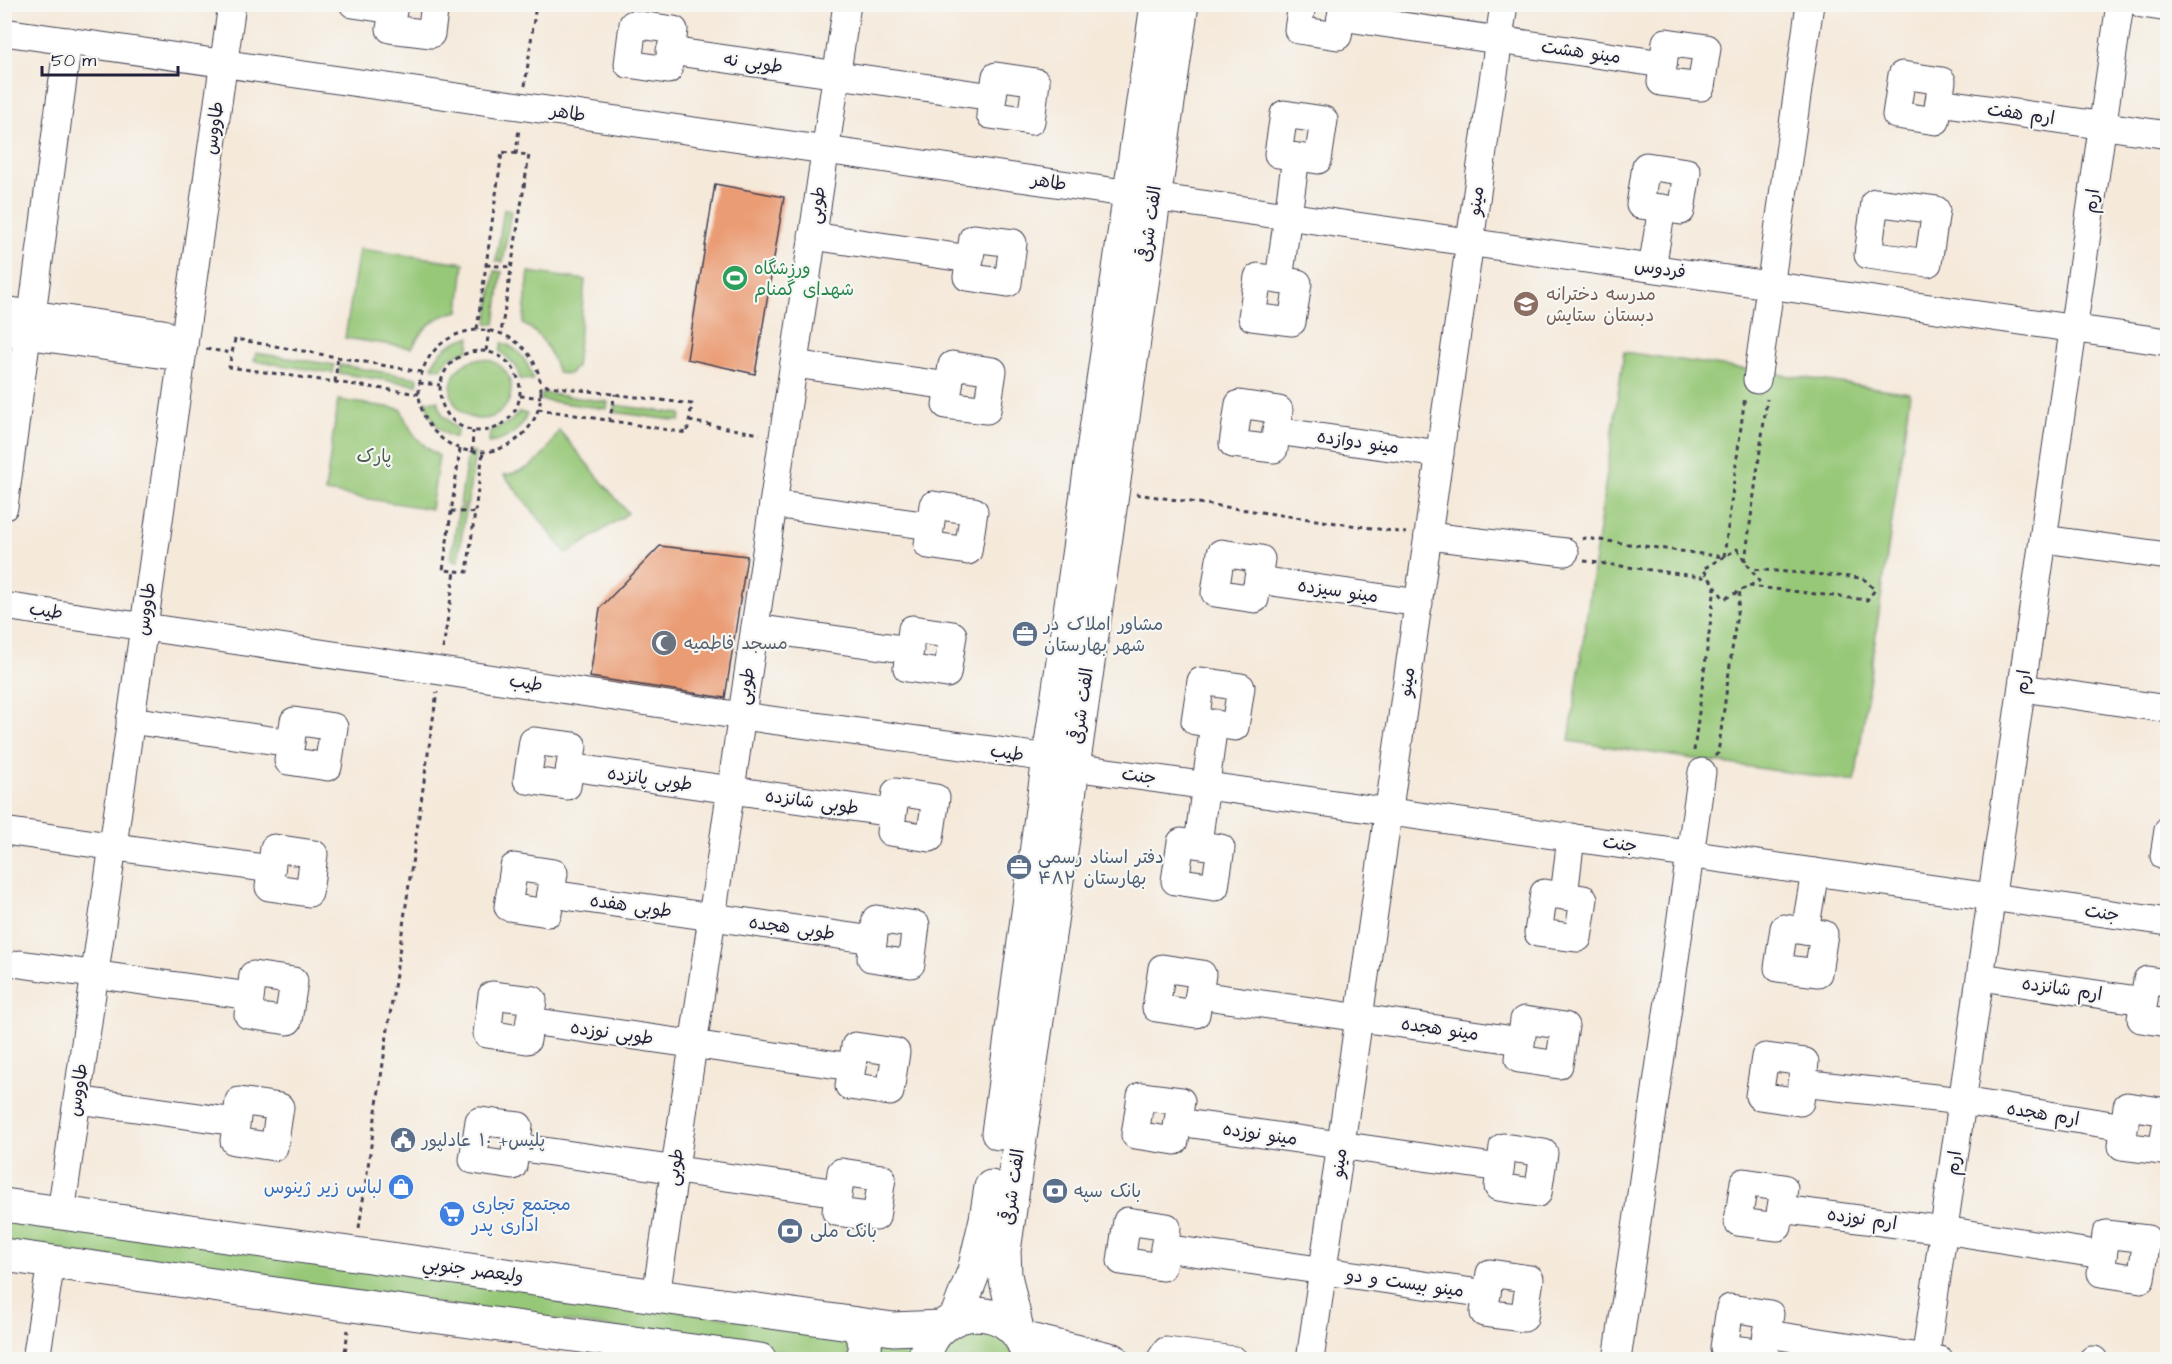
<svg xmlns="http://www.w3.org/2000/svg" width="2172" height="1364" viewBox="0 0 2172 1364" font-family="'Architects Daughter','Playpen Sans Arabic',sans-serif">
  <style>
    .green { fill: #97c878; stroke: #5c755a; stroke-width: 1.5 }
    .building { fill: #ea9c75 }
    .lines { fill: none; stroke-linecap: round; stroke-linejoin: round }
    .minor-casing { stroke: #424053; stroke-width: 29 }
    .major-casing { stroke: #424053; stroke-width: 35 }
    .path { stroke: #424053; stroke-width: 3; stroke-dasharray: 4.5 4.5; stroke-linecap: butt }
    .minor { stroke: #fff; stroke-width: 27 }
    .major { stroke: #fff; stroke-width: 33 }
    .labels { text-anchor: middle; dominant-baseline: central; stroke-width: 4.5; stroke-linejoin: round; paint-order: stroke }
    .street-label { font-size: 18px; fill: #22223b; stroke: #f6f6f2 }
    .leisure-label { font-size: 18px; fill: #27864d; stroke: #f6f6f2; text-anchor: start }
    .education-label { font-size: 18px; fill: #785e54; stroke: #f6f6f2; text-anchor: start }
    .park-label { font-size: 18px; fill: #4b5c50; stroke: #f6f6f2 }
    .service-label { font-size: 18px; fill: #4e5e75; stroke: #f6f6f2; text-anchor: start }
    .worship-label { font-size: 18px; fill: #5b616d; stroke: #f6f6f2; text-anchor: start }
    .shop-label { font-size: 18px; fill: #366cbe; stroke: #f6f6f2; text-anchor: end }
  </style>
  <rect width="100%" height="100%" fill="#f6f6f2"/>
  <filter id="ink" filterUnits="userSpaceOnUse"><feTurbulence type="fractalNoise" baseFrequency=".0167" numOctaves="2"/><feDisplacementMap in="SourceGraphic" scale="12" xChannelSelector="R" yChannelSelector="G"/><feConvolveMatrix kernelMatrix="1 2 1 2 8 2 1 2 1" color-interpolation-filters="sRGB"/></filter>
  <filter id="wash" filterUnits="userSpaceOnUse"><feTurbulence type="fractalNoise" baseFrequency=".008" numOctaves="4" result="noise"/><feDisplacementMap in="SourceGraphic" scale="24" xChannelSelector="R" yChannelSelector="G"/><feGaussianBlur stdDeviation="1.35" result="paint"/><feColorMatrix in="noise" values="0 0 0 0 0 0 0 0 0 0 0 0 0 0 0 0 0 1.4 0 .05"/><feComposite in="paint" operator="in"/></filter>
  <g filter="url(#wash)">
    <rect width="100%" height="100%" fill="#f5e9da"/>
    <g class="green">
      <path d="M504 209 511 210 503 262 496 261Z"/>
      <path d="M359 249 464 263 459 311C435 316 424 326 412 348L345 338Z"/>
      <path d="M495 271 502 272 495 324 487 323Z"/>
      <path d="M529 272 585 280 576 367 569 374 558 373C551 352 543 334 523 324Z"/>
      <path d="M470 337 469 350 449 358 441 369 432 367C438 350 453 341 470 337Z"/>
      <path d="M502 343C519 348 529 363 533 380L520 379 516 366 500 351Z"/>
      <path d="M1624 352 1910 393 1855 782 1569 741Z"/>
      <path d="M256 353 334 365 333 373 254 361Z"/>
      <circle cx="481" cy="389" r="30"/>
      <path d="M340 365 418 378 417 385 339 373Z"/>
      <path d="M542 393 608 402 607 409 541 400Z"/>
      <path d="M338 400 401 409C409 431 419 444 439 456L431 509 325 492Z"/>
      <path d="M426 401H438L442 414 458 430 455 438C438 433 429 417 426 401Z"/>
      <path d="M615 405 681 414 680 421 614 412Z"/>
      <path d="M519 412 527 414C521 431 506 440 489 443L490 431 510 422Z"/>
      <path d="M559 430 628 513 567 554 504 475C534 471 546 455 559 430Z"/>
      <path d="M468 452 475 453 467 506 460 504Z"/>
      <path d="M459 507 466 508 458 561 451 560Z"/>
      <path d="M5 1213 848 1335 852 1353 844 1359H836L5 1244Z"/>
      <path d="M992 1326 1019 1360H934L951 1332Z"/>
      <path d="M874 1337 919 1340 912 1359H875Z"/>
    </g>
    <g id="blocks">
      <g class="building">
        <path d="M715 184 784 197 755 374 687 359Z"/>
        <path d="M660 546 747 556 725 698 590 677 600 608Z"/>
      </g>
    </g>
  </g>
  <g filter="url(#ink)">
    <use href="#blocks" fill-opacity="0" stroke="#424053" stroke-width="1.5"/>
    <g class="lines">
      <g class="minor-casing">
        <g id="minor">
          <path d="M353 4 393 10"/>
          <path d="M394 4 390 29 431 34 435 4"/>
          <path d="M1302 4 1298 30 1338 36 1343 4"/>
          <path d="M2142 4 2168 8"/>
          <path d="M1341 17 1663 64"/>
          <path d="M633 24 674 30 668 70 628 64Z"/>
          <path d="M4 32 1131 194"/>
          <path d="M1666 42 1707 48 1701 87 1661 82Z"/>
          <path d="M670 51 993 97"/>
          <path d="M1902 75 1942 81 1936 121 1896 115Z"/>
          <path d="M996 76 1036 82 1031 121 990 115Z"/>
          <path d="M1939 102 2168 135"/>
          <path d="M1284 114 1324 120 1318 160 1278 154Z"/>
          <path d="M1646 166 1687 172 1681 211 1640 205Z"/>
          <path d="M1153 197 2168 342"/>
          <path d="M1875 202 1936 210 1928 263 1868 255Z"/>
          <path d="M812 236 970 259"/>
          <path d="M973 238 1013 243 1008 283 967 277Z"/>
          <path d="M1652 268 1662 208"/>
          <path d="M1258 277 1298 283 1292 322 1252 317Z"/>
          <path d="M1279 280 1296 157"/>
          <path d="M4 310 163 333 184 345"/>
          <path d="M32 314 68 41"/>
          <path d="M4 332 165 355 184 345"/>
          <path d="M794 364 949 386"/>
          <path d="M952 365 993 371 987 410 946 405Z"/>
          <path d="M1757 380 1810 4"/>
          <path d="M1239 404 1279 410 1274 449 1233 444Z"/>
          <path d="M1276 431 1440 454"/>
          <path d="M773 504 930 526"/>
          <path d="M933 505 974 511 968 551 928 545Z"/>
          <path d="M4 507 27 336"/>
          <path d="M1428 536 1565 552"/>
          <path d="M2044 539 2168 556"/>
          <path d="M1221 553 1261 559 1255 599 1215 593Z"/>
          <path d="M1258 580 1419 603"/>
          <path d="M4 606 742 716 1049 758"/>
          <path d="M755 628 910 650"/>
          <path d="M912 629 953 635 947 674 907 668Z"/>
          <path d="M1201 681 1241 687 1235 727 1195 721Z"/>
          <path d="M2022 688 2168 709"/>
          <path d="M130 720 291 743"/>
          <path d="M294 721 334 727 328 767 288 761Z"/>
          <path d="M533 741 573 746 567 786 527 780Z"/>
          <path d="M570 767 892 813"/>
          <path d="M1073 767 2168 922"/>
          <path d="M896 792 936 798 930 838 890 832Z"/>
          <path d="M2168 830 2164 856 2168 857"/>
          <path d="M4 831 271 869"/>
          <path d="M1181 842 1221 848 1215 887 1175 881Z"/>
          <path d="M1198 844 1214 723"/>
          <path d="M274 848 314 854 309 893 269 887Z"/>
          <path d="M514 867 554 873 548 913 508 907Z"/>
          <path d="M1544 893 1584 899 1578 938 1538 933Z"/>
          <path d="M551 894 873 940"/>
          <path d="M1564 896 1571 837"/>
          <path d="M876 919 916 925 911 964 871 958Z"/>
          <path d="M1784 928 1824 934 1818 973 1778 968Z"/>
          <path d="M1805 931 1815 872"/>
          <path d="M20 964 250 996"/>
          <path d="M1162 968 1202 974 1196 1014 1156 1008Z"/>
          <path d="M253 975 294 981 288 1021 248 1015Z"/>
          <path d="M1981 977 2144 1001"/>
          <path d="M2168 983 2147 980 2141 1019 2168 1023"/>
          <path d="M492 995 533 1000 527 1040 487 1034Z"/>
          <path d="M1199 995 1521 1041"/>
          <path d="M1524 1020 1565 1026 1559 1065 1519 1059Z"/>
          <path d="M530 1021 852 1067"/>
          <path d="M855 1046 896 1052 890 1092 849 1086Z"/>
          <path d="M1765 1057 1805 1062 1800 1102 1759 1096Z"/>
          <path d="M1802 1083 1962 1101 2124 1127"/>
          <path d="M1141 1096 1181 1101 1175 1141 1135 1135Z"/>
          <path d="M77 1100 236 1122"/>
          <path d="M239 1101 280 1107 274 1147 234 1141Z"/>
          <path d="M2168 1112 2127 1106 2122 1146 2162 1151 2168 1113"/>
          <path d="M479 1121 519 1126 513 1166 473 1160Z"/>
          <path d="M1178 1122 1500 1168"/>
          <path d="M516 1147 838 1193"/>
          <path d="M1503 1147 1544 1153 1538 1193 1498 1187Z"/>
          <path d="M841 1172 882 1178 876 1217 836 1212Z"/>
          <path d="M1744 1182 1784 1188 1778 1227 1738 1222Z"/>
          <path d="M1781 1209 1944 1230 2103 1255"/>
          <path d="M61 1213 232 4"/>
          <path d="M1127 1221 1167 1227 1162 1267 1121 1261Z"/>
          <path d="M2106 1234 2147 1239 2141 1279 2101 1273Z"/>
          <path d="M1164 1248 1487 1294"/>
          <path d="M1490 1273 1530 1279 1524 1318 1484 1313Z"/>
          <path d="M656 1296 847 4"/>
          <path d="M1730 1308 1770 1314 1764 1353 1724 1348Z"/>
          <path d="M1767 1334 1940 1360"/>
          <path d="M36 1360 51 1262"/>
          <path d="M1160 1360 1166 1351 1234 1360"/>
          <path d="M1310 1360 1504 4"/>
          <path d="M1617 1360 1702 772"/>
          <path d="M1925 1360 2120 4"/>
          <path d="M2092 1360H2094"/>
        </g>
      </g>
      <g class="major-casing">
        <g id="major">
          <path d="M998 1133 1049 758 1157 4"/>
          <path d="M4 1205 893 1329 941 1327"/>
          <path d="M4 1255 352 1305 760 1360"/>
          <path d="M956 1318 974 1271 986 1219 991 1187"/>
          <path d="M856 1324C863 1337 870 1347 861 1360"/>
          <path d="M1018 1334 1005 1275 1004 1251 1182 4"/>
          <path d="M1021 1338 1113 1360"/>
          <path d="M924 1360C935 1299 1020 1299 1028 1360"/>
        </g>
      </g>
      <g class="path">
        <path d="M525 86 536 4"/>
        <path d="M516 154 519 128"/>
        <path d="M486 265 511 267"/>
        <path d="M477 329 502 152 529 155 501 333"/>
        <circle cx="480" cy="391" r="61"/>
        <path d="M206 349 232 353"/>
        <path d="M486 351 489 330"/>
        <circle cx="480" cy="391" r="40"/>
        <path d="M335 382 338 357"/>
        <path d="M419 383 440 385"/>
        <path d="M419 394 229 367 235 339 421 372"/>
        <path d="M520 396 541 397"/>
        <path d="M538 409 687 433 692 404 541 385"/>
        <path d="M689 421 760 434"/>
        <path d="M609 422 615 394"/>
        <path d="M460 449 443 570 467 572 483 452"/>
        <path d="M472 452 473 431"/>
        <path d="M1136 494 1406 533"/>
        <path d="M451 511 476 513"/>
        <path d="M1582 539 1585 538 1724 557 1745 396"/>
        <path d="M1737 549 1759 581 1724 599 1703 569Z"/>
        <path d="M1584 561 1709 578"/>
        <path d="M1745 561 1767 399"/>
        <path d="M1749 586 1867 600 1875 590 1863 578 1751 569"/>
        <path d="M443 649 455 571"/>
        <path d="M1694 751 1715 587"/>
        <path d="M1715 756 1718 753 1740 591"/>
        <path d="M359 1228 437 692"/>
        <path d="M344 1360 348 1330"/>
      </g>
      <use href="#minor" class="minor"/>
      <use href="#major" class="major"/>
    </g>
  </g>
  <defs>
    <g id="stadium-disc" transform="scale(1.35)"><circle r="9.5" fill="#2e9e5b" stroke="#f6f6f2"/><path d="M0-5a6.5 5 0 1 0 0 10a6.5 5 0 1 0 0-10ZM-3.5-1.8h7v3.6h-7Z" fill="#fff"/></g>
    <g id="school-disc" transform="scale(1.35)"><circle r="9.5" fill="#8d6e63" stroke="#f6f6f2"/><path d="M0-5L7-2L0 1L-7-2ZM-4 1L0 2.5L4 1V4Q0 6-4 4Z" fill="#fff"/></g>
    <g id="office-disc" transform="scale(1.35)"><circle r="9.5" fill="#5c6f8a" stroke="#f6f6f2"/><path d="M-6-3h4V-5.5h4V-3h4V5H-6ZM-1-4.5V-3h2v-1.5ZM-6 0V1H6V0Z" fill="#fff"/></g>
    <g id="mosque-disc" transform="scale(1.35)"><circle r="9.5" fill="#6b7280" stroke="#f6f6f2"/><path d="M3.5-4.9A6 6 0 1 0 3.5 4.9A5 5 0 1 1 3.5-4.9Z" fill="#fff"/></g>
    <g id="civic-disc" transform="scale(1.35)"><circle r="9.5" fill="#5c6f8a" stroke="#f6f6f2"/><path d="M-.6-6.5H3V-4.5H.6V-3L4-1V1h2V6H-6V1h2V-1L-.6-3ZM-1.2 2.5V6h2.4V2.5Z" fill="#fff"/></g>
    <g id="shop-disc" transform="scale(1.35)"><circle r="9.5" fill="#3f7fe0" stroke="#f6f6f2"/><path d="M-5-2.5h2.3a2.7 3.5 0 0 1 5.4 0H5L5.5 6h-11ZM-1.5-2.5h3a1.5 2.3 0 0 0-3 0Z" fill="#fff"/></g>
    <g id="bank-disc" transform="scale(1.35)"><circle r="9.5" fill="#5c6f8a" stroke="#f6f6f2"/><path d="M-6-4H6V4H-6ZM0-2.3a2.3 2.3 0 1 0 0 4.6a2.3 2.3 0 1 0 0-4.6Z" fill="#fff"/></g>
    <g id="supermarket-disc" transform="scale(1.35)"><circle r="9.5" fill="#3f7fe0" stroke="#f6f6f2"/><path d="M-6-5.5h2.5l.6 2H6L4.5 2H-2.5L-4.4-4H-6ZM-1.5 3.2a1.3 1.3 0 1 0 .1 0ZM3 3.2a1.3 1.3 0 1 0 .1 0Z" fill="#fff"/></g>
  </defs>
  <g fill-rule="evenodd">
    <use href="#stadium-disc" x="735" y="278"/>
    <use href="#school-disc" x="1526" y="304"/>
    <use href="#office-disc" x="1025" y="634"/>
    <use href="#mosque-disc" x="664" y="643"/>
    <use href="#office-disc" x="1019" y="867"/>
    <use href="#civic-disc" x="403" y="1140"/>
    <use href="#shop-disc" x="401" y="1187"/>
    <use href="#bank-disc" x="1055" y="1191"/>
    <use href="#supermarket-disc" x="452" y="1214"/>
    <use href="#bank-disc" x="790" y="1231"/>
  </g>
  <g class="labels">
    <g class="street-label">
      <text transform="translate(1581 52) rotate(8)">مینو هشت</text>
      <text transform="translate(753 63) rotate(8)">طوبی نه</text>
      <text transform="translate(568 113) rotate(8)">طاهر</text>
      <text transform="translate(2021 114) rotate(8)">ارم هفت</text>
      <text transform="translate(214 128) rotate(-82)">طاووس</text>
      <text transform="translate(1049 182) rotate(8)">طاهر</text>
      <text transform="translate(1476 201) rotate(-82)">مینو</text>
      <text transform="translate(2092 201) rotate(-82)">ارم</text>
      <text transform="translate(817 205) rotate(-82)">طوبی</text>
      <text transform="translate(1150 224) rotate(-82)">الفت شرقی</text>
      <text transform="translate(1660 269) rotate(8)">فردوس</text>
      <text transform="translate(1358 442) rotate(8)">مینو دوازده</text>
      <text transform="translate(1338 591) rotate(8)">مینو سیزده</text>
      <text transform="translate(146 609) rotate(-82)">طاووس</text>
      <text transform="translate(46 611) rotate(8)">طیب</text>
      <text transform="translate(1407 682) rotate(-82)">مینو</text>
      <text transform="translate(2023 682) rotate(-82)">ارم</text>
      <text transform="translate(526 683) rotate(9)">طیب</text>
      <text transform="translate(746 686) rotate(-82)">طوبی</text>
      <text transform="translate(1082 706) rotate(-82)">الفت شرقی</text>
      <text transform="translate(1007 753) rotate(8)">طیب</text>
      <text transform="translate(1139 776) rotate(8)">جنت</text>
      <text transform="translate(650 779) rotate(8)">طوبی پانزده</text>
      <text transform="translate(812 802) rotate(8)">طوبی شانزده</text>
      <text transform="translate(1620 844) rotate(8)">جنت</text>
      <text transform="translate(631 906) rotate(8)">طوبی هفده</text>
      <text transform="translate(2102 913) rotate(8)">جنت</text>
      <text transform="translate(792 928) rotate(8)">طوبی هجده</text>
      <text transform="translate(2062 989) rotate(8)">ارم شانزده</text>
      <text transform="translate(1440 1029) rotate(8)">مینو هجده</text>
      <text transform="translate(612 1033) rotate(8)">طوبی نوزده</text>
      <text transform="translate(78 1090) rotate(-82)">طاووس</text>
      <text transform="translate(2043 1114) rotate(9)">ارم هجده</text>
      <text transform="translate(1260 1134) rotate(8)">مینو نوزده</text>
      <text transform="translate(1339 1163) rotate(-82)">مینو</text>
      <text transform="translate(1954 1163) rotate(-82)">ارم</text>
      <text transform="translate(675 1167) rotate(-82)">طوبی</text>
      <text transform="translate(1013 1187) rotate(-82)">الفت شرقی</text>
      <text transform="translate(1862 1219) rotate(8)">ارم نوزده</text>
      <text transform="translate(473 1270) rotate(8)">وليعصر جنوبي</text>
      <text transform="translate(1405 1283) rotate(8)">مینو بیست و دو</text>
    </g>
    <g class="leisure-label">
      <text x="754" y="268">ورزشگاه<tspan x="754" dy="21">شهدای گمنام</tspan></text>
    </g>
    <g class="education-label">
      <text x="1546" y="294">مدرسه دخترانه<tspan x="1546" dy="21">دبستان ستایش</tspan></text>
    </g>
    <g class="park-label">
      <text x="374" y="456">پارک</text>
    </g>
    <g class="service-label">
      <text x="1044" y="624">مشاور املاک در<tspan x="1044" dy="21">شهر بهارستان</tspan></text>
      <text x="1038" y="857">دفتر اسناد رسمی<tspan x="1038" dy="21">۴۸۲ بهارستان</tspan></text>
      <text x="422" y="1140">پلیس+ ۱۰ عادلپور</text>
      <text x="1074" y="1191">بانک سپه</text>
      <text x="810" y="1231">بانک ملی</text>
    </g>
    <g class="worship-label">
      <text x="684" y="643">مسجد فاطمیه</text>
    </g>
    <g class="shop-label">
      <text x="382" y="1187">لباس زیر ژینوس</text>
      <text x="472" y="1204" text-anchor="start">مجتمع تجاری<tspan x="472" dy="21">اداری پدر</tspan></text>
    </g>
  </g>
  <rect width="2172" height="1364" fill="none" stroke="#f6f6f2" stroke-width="24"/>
  <path d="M42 66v9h136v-9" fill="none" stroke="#22223b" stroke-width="3"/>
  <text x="51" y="66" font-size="18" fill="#22223b" stroke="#f6f6f2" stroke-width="4.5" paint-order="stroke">50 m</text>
</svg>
